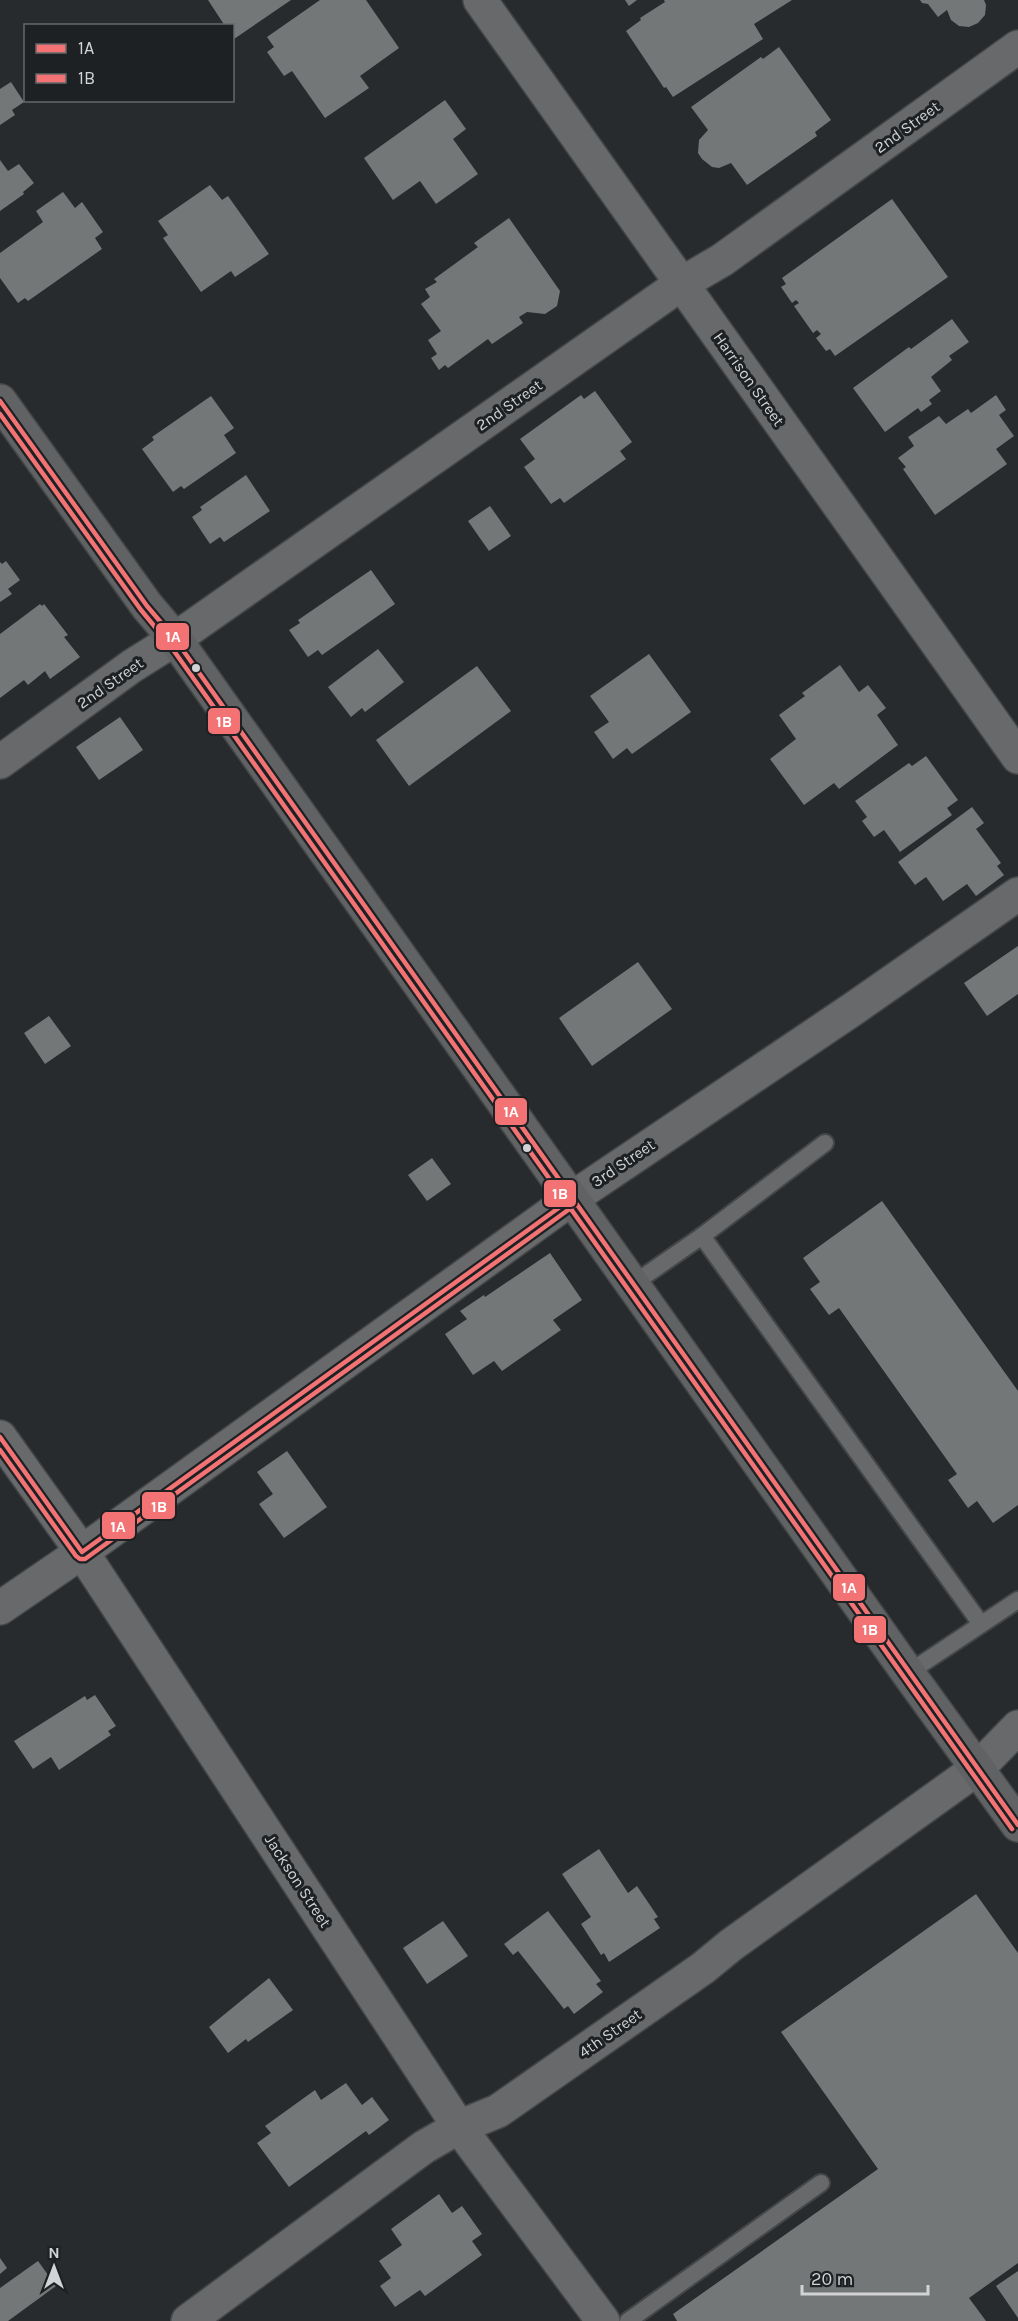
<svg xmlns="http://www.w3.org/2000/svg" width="1018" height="2321" viewBox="0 0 1018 2321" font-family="Karla,sans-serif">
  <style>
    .building { fill: #747778 }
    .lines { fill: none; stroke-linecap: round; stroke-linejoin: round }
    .lane-casing { stroke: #444647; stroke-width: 20 }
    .street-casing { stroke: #444647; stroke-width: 36 }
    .secondary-casing { stroke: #444647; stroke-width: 36 }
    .lane { stroke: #68696a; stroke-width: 16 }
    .street { stroke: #68696a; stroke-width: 33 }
    .secondary { stroke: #606263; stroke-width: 33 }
    .bus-1-casing { stroke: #1d2124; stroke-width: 9 }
    .bus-2-casing { stroke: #1d2124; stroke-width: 9 }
    .bus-1 { stroke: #f37374; stroke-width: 4.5 }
    .bus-2 { stroke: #f37374; stroke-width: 4.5 }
    .bus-dot { fill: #d1d3d5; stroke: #1d2124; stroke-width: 2 }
    .labels { text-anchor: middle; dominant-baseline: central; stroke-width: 6; stroke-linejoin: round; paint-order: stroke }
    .street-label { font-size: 16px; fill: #d1d3d5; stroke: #1d2124 }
    .line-badge { stroke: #1d2124; stroke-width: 2 }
    .badge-label { font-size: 16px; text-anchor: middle; font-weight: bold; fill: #fff }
  </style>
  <rect width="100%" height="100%" fill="#282b2d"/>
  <g class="building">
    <path d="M208 0H291L234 39 232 26H225Z"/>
    <path d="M320 0H366L399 48 360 76 369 88 325 118 292 71 284 76 267 52 274 47 267 37Z"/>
    <path d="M625 0H637L629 6Z"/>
    <path d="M664 0H792L754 24 763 39 673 97 666 87 664 88 626 31 641 20 640 18 665 2Z"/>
    <path d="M920 0H984L986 5 985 15 978 23 969 27 959 26 951 20 947 10 938 17 928 4 922 3Z"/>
    <path d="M779 47 831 120 815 132 817 136 747 185 731 163 719 168 712 167 702 159 698 153 699 140 708 130 691 107 761 57 763 59Z"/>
    <path d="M11 82 24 102 12 110 15 115 0 125V89Z"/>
    <path d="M445 100 466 129 453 139 478 174 436 204 420 181 393 200 364 158Z"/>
    <path d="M0 160 8 171 19 164 34 183 23 192 24 194 0 211Z"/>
    <path d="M210 185 222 200 228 196 269 254 235 277 231 271 201 292 163 238 168 235 158 221Z"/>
    <path d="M63 192 75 208 82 202 103 232 95 238 102 249 28 301 25 298 18 303 0 278V253L43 222 36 211Z"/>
    <path d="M892 199 948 277 835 356 830 349 826 351 816 338 821 334 817 330 813 333 794 306 799 303 796 300 792 303 781 287 786 284 782 278Z"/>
    <path d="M509 218 560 291 557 306 545 314 527 312 519 317 523 323 492 344 488 339 448 368 445 365 439 370 431 358 437 354 428 340 441 331 421 304 430 297 425 289 437 282 434 279 478 247 474 243Z"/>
    <path d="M952 319 969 342 949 356 952 360 931 377 941 391 929 400 932 404 921 412 918 408 885 432 853 388 909 347 911 349Z"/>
    <path d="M595 391 632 442 620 451 626 459 564 503 560 498 551 504 524 467 535 459 520 439 581 395 584 399Z"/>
    <path d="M996 395 1006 410 999 415 1014 436 996 449 1007 464 935 515 903 469 906 467 898 458 914 446 908 437 939 416 946 424 968 409 971 413Z"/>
    <path d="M211 396 234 428 224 435 236 453 184 489 181 486 173 492 142 449 154 440 152 437Z"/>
    <path d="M246 475 270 511 224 542 220 537 210 544 192 517 202 510 200 507Z"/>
    <path d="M490 506 511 536 489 551 468 521Z"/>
    <path d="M6 561 20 580 8 589 12 594 0 602V562L2 564Z"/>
    <path d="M371 570 395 604 322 655 318 650 308 657 289 630 300 623 298 620Z"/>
    <path d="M40 604 42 606 44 604 68 635 64 637 80 657 50 679 45 671 28 685 24 680 0 698V634Z"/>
    <path d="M378 649 404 682 365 712 362 708 351 717 328 687Z"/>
    <path d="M649 654 691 712 632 754 627 748 613 759 594 732 609 722 590 696Z"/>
    <path d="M840 665 859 692 868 685 886 708 877 715 898 745 839 789 834 783 804 805 770 759 796 739 779 715 805 696 802 693Z"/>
    <path d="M477 666 511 711 409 786 376 740Z"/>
    <path d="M120 717 143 750 99 780 76 747Z"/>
    <path d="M926 756 958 800 947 808 952 815 900 852 884 830 874 837 862 821 867 817 855 801 909 763 912 766Z"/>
    <path d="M972 807 984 823 976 829 1001 863 997 866 1004 875 976 896 967 884 943 901 926 877 915 885 898 862Z"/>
    <path d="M1018 946V994L987 1016 964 983Z"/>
    <path d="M638 962 672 1009 592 1066 559 1018Z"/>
    <path d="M49 1016 71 1046 45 1064 24 1033Z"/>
    <path d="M432 1158 451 1184 427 1201 408 1175Z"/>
    <path d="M882 1201 1018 1391V1505L993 1523 977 1501 968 1508 948 1480 957 1474 839 1308 829 1315 810 1289 820 1282 803 1258Z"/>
    <path d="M550 1253 582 1300 553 1320 561 1330 502 1371 494 1361 473 1375 445 1334 467 1319 460 1311 484 1295 485 1297Z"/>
    <path d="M287 1451 327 1507 284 1538 259 1504 273 1494 257 1472Z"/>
    <path d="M95 1695 116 1726 108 1731 111 1735 59 1770 51 1757 33 1769 14 1741 85 1696 87 1700Z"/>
    <path d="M599 1849 628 1893 637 1886 658 1917 654 1919 660 1928 609 1962 604 1953 601 1955 581 1924 591 1917 562 1874Z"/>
    <path d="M976 1894 1018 1953V2263L969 2298 986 2321H677L673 2314 878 2169 781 2032Z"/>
    <path d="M548 1911 601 1981 596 1984 603 1992 574 2014 568 2006 564 2009 518 1951 513 1955 504 1944Z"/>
    <path d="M443 1921 468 1956 427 1984 403 1948Z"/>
    <path d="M269 1978 293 2010 248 2042 246 2039 228 2053 209 2027Z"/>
    <path d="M346 2083 362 2105 372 2097 389 2120 369 2135 366 2131 289 2187 257 2143 271 2133 265 2126 315 2090 321 2100Z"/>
    <path d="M439 2194 452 2213 462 2206 482 2234 472 2241 482 2255 425 2296 420 2290 395 2307 380 2286 391 2278 379 2261 402 2245 391 2229Z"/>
    <path d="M0 2258 7 2268 0 2274Z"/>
    <path d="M38 2261 56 2286 8 2321H0V2288Z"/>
    <path d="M1018 2271V2318L996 2286Z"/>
  </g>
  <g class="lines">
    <g class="lane-casing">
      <g id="lane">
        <path d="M702 1236 825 1143"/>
        <path d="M633 1284 702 1236 981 1624"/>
        <path d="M908 1673 1018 1600"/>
        <path d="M628 2321 821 2183"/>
      </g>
    </g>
    <g class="street-casing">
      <g id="street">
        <path d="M480 0 1018 757"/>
        <path d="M0 762 132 666 175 639 681 284 722 260 1018 47"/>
        <path d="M0 1437 82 1552 459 2127 603 2321"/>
        <path d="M0 1608 82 1552 571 1199 853 1009 1018 894"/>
        <path d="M188 2321 424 2147 459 2127 498 2111 703 1968 731 1945 978 1768 1018 1727"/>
      </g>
    </g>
    <g class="secondary-casing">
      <path id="secondary" d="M0 401 147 606 175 639 908 1673 1018 1825"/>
    </g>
    <use href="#lane" class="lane"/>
    <use href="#street" class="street"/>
    <use href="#secondary" class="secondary"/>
    <g class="bus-1-casing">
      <g id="bus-1">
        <path d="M0 401 147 606 175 639 1018 1825"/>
        <path d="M0 1437 82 1552 571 1199"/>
      </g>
    </g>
    <g class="bus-2-casing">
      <g id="bus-2">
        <path d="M0 414 141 610 169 644 1012 1829"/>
        <path d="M0 1450 76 1556 80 1559H85L575 1205"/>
      </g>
    </g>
    <use href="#bus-1" class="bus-1"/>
    <use href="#bus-2" class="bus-2"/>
  </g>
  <g class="bus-dot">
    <circle cx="196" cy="668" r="5"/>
    <circle cx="527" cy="1148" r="5"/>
  </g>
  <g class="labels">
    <g class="street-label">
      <text transform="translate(907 127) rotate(-36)">2nd Street</text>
      <text transform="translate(749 379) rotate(55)">Harrison Street</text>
      <text transform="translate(509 405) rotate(-35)">2nd Street</text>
      <text transform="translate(110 683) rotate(-35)">2nd Street</text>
      <text transform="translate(623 1163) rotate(-34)">3rd Street</text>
      <text transform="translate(298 1881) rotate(57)">Jackson Street</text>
      <text transform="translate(610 2033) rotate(-35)">4th Street</text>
    </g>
  </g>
  <g class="line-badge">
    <rect x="155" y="622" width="35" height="29" rx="6" fill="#f37374"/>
    <rect x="207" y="707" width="34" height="28" rx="6" fill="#f37374"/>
    <rect x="494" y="1097" width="34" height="29" rx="6" fill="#f37374"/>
    <rect x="543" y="1179" width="34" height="29" rx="6" fill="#f37374"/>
    <rect x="141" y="1491" width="35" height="29" rx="6" fill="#f37374"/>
    <rect x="101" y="1511" width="35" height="29" rx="6" fill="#f37374"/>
    <rect x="832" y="1573" width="34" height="29" rx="6" fill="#f37374"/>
    <rect x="853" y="1615" width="34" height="29" rx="6" fill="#f37374"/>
  </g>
  <g class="badge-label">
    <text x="173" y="642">1A</text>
    <text x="224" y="727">1B</text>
    <text x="511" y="1117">1A</text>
    <text x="560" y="1199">1B</text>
    <text x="159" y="1512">1B</text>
    <text x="118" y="1532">1A</text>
    <text x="849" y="1593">1A</text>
    <text x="870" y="1635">1B</text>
  </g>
  <rect x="24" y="24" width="210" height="78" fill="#1d2124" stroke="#65686b" stroke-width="1.5"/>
  <rect x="36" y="44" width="30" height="9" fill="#f37374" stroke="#65686b" stroke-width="1.5"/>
  <text x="78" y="54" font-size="18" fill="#d1d3d5">1A</text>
  <rect x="36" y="74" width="30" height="9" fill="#f37374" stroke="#65686b" stroke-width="1.5"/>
  <text x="78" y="84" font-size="18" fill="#d1d3d5">1B</text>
  <g transform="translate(54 2267)" stroke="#1d2124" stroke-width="4.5" paint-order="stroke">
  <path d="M0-4.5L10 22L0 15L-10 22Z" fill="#d1d3d5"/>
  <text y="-9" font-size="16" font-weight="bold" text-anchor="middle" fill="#d1d3d5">N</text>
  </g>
  <path d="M802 2285v9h126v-9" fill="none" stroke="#d1d3d5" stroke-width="3"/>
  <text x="811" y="2285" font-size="18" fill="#d1d3d5" stroke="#1d2124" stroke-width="4.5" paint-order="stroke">20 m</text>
</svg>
